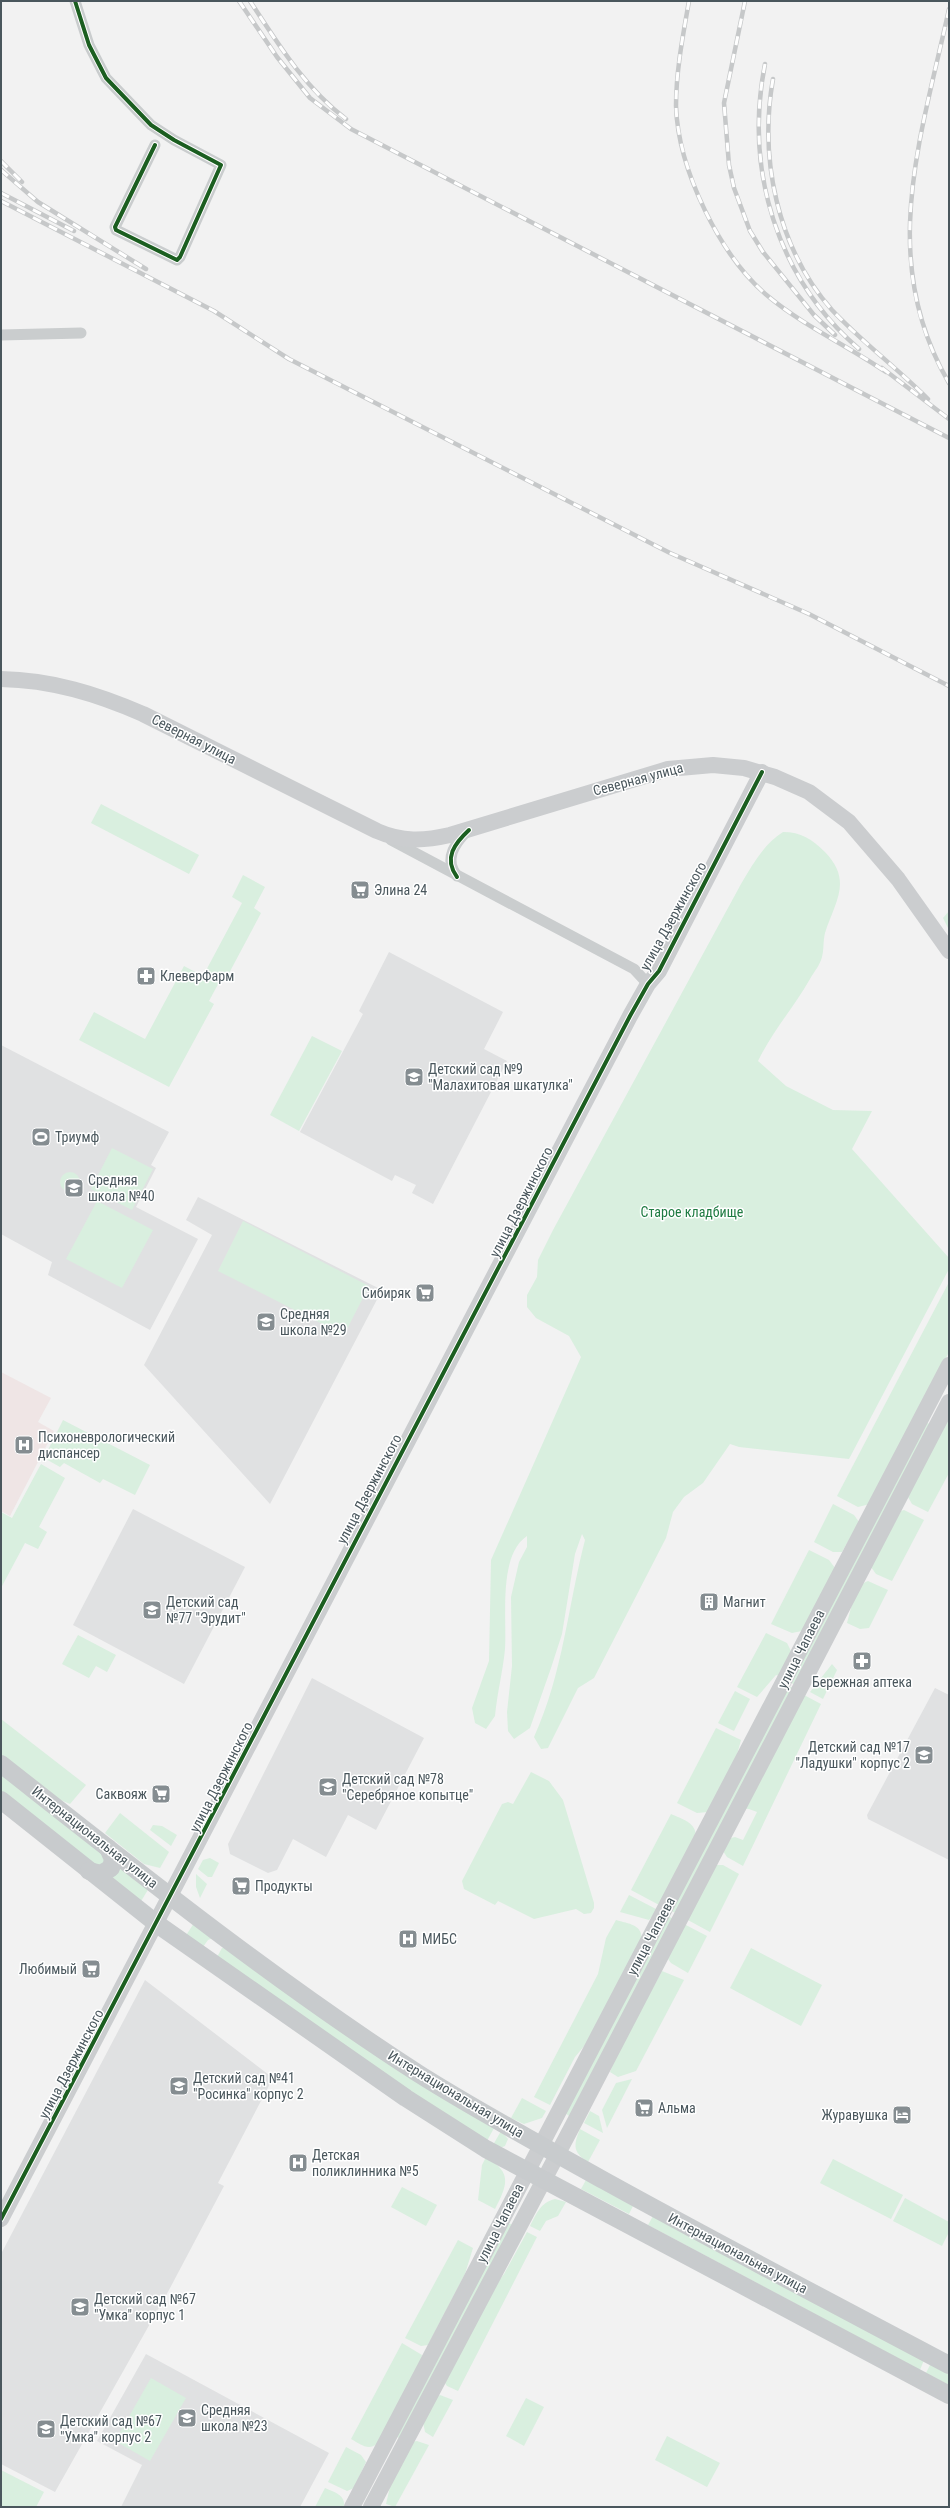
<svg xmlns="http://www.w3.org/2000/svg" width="950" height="2508" viewBox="0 0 950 2508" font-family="'Roboto Condensed',sans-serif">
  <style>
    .education { fill: #e0e1e2 }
    .medical { fill: #efe5e5 }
    .green { fill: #d9efdf }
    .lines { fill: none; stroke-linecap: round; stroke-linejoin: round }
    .street { stroke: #cacdce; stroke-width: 11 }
    .secondary { stroke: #cbcdcf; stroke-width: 16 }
    .primary { stroke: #c8cbcd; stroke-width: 18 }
    .rail-casing { stroke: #c6c8c9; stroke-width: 4.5 }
    .rail { stroke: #fff; stroke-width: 3; stroke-dasharray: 9; stroke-linecap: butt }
    .cycleway-casing { stroke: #fff; stroke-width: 6 }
    .cycleway { stroke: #1b5e20; stroke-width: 4 }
    .labels { text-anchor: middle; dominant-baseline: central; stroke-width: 3; stroke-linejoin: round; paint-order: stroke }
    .street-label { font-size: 14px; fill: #4a575d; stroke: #fff }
    .poi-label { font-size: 14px; fill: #4a575d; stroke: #fff; text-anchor: start }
    .park-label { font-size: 14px; fill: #1f7b42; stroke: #fff }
  </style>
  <rect width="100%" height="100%" fill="#f2f2f2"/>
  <g class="education">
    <path d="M389 952 503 1012 484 1049 507 1061 433 1204 412 1193 416 1185 395 1175 392 1181 300 1132 363 1014 359 1011Z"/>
    <path d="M1 1045 169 1132 151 1165 156 1168 136 1207 198 1239 150 1330 48 1275 52 1262 1 1234Z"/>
    <path d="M198 1197 382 1290 270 1504 144 1365 212 1235 186 1220Z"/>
    <path d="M133 1509 245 1567 184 1684 73 1625Z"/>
    <path d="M312 1678 424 1738 376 1830 348 1815 326 1857 293 1839 277 1870 268 1873 230 1854 228 1844Z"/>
    <path d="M935 1688 949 1695V1860L868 1819 867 1815Z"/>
    <path d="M145 1980 273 2078 218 2183 224 2186 169 2290 55 2492 1 2464V2254Z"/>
    <path d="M146 2354 329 2453 300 2507H121L142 2465 97 2441Z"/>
  </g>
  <path class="medical" d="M1 1372 51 1398 38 1422 54 1431 10 1516 1 1511Z"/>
  <g class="green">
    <path d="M101 804 199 855 189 874 91 823Z"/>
    <path d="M783 832C801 832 812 839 825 852 853 881 835 902 825 933 823 941 824 950 822 957 820 965 814 972 810 979 794 1007 772 1032 758 1061L786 1086 833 1110 872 1111 852 1149 949 1258V1269L849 1459 739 1447 730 1444 703 1483 684 1497 673 1512 666 1538 594 1678 578 1688 548 1748 541 1749 534 1737C563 1674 568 1605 585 1540L582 1534 575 1554 562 1634 551 1668 530 1728 514 1739 508 1731 507 1712 512 1666 511 1597 519 1562 527 1547V1536C498 1555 507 1618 505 1649 503 1671 497 1693 495 1716L486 1729 475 1723 472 1708 489 1661 491 1560 581 1357 569 1336 536 1318 527 1307V1295L537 1277 538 1260 553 1230 741 884C753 864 763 845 783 832Z"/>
    <path d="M243 875 265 887 254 908 261 913 227 977 223 975 209 1001 214 1004 169 1087 79 1040 94 1012 145 1039 184 966 203 976 242 903 232 897Z"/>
    <path d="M949 911V930L943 918Z"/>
    <path d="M312 1036 342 1051 299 1131 270 1115Z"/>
    <path d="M112 1148 153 1169 132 1210 91 1189Z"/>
    <circle cx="70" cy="1182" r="10"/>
    <path d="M97 1201 153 1230 122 1288 66 1259Z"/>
    <path d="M243 1221 369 1286 344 1335 218 1271Z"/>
    <path d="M949 1282V1352L870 1504 858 1507 837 1496Z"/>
    <path d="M949 1416V1473L928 1512 912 1504 908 1497Z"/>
    <path d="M63 1420 150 1465 135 1495 103 1479 100 1483 64 1463 60 1467 44 1458Z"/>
    <path d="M926 1422 931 1425 795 1685 790 1682Z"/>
    <path d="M41 1464 65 1478 39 1527 47 1532 38 1549 25 1543 1 1588V1512L12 1518Z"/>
    <path d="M833 1504 854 1515 859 1522 842 1552H833L814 1542Z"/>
    <path d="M904 1510 924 1520 892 1581 876 1574 871 1567 901 1511Z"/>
    <path d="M809 1550 829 1560 835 1568 802 1631 792 1633 771 1624Z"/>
    <path d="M868 1581 888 1590 869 1628 860 1629 847 1623C851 1611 854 1585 868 1581Z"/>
    <path d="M766 1633 787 1643 791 1651 779 1676 776 1675 757 1697 737 1687Z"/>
    <path d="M78 1635 116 1655 107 1672 96 1666 89 1678 62 1664Z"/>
    <path d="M832 1664 837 1670 823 1699 810 1692Z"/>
    <path d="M788 1686 794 1688 676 1913 671 1911Z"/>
    <path d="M735 1691 750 1699 734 1731 718 1723Z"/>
    <path d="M804 1695 821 1704 743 1866 727 1857 723 1851 731 1838 735 1837 743 1840 757 1812 749 1809 738 1808Z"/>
    <path d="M1 1719 86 1785 70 1804 46 1794 1 1757Z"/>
    <path d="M716 1728 741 1740 735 1762 708 1812 697 1813 677 1803Z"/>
    <path d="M1 1772 102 1852 105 1859 102 1865 93 1866 1 1791Z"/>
    <path d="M531 1772 549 1781 563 1800 594 1903V1908L591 1913 584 1914 576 1909 534 1919 498 1901 495 1905 464 1889 462 1881 502 1804 508 1802 513 1804Z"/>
    <path d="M120 1813 169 1852 160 1868 144 1864 105 1833Z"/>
    <path d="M671 1814C682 1819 695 1822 696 1835L661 1906 631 1890Z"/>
    <path d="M153 1825 162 1826 177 1835 171 1846 150 1830Z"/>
    <path d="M210 1858 219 1863 212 1877H208L198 1869 203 1860Z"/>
    <path d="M119 1865 149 1888 140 1903 108 1878Z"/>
    <path d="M716 1865H723L739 1874 710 1932 686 1919Z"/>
    <path d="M196 1874 207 1884 200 1898 196 1887Z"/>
    <path d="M629 1895 658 1910 649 1920 620 1912Z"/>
    <path d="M668 1916 673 1919 569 2116 564 2112Z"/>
    <path d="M616 1920C629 1924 642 1924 642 1940L590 2039 575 2057 550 2105 534 2097 598 1974 606 1938Z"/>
    <path d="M194 1923 213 1938 208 1940 203 1947 185 1937Z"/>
    <path d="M684 1924 707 1936 688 1973 671 1963 668 1959Z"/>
    <path d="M222 1948H225L494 2128 487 2141 405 2090 217 1957Z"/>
    <path d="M751 1948 822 1985 801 2026 730 1988Z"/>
    <path d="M662 1971 684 1980 636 2071 618 2077 610 2072 616 2055Z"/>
    <path d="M632 2079 607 2128 602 2110 616 2083Z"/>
    <path d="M522 2098 546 2111 542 2118 524 2124 511 2118Z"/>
    <path d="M590 2111 599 2116 603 2133 584 2123Z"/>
    <path d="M580 2129 600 2140 588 2162C573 2153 573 2145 580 2129Z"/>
    <path d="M501 2131 508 2139 505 2146 500 2148 493 2145Z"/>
    <path d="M486 2157C513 2173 507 2185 495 2209L478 2200 482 2165Z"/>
    <path d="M833 2159 903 2195 891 2219 820 2183Z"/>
    <path d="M586 2180 633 2206 629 2214 581 2189Z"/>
    <path d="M402 2187 437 2205 426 2226 391 2207Z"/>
    <path d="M905 2198 949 2222V2232L942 2246 893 2221Z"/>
    <path d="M555 2199 566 2202 558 2216 546 2221 540 2231 530 2226C537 2213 540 2203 555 2199Z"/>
    <path d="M653 2216 924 2360 920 2370 648 2225Z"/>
    <path d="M508 2223 513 2225 400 2439 396 2436Z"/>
    <path d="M527 2232 537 2237 458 2391 447 2386 445 2383 494 2287 504 2274Z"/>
    <path d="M458 2240 473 2248 465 2274 428 2345 421 2346 405 2338Z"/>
    <path d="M402 2343 422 2355 421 2360 377 2444C368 2451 360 2444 351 2439Z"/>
    <path d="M931 2363 949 2372V2385L926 2373Z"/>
    <path d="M151 2378 186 2398 150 2461 115 2441Z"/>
    <path d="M440 2395 453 2400 433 2437 425 2432 423 2422 437 2397Z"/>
    <path d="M526 2398 544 2407 524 2446 506 2436Z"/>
    <path d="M667 2436 720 2463 707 2487 655 2460Z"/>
    <path d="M417 2441 429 2445 395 2507 386 2504 392 2478 412 2442Z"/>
    <path d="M346 2447 361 2455 366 2462 354 2488 347 2491 328 2482Z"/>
    <path d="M1 2470 44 2492 36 2507H1Z"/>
    <path d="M325 2488C334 2492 346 2495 344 2507H315Z"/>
  </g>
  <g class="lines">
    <g class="street">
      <path d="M75 1 89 45 106 78 151 125 174 140 221 165 180 257 177 260 116 230 115 227 155 145"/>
      <path d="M1 335 81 333"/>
      <path d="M391 840 634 969 648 984"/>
      <path d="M457 876C444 860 454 844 467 831"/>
    </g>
    <g class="secondary">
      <path d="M1 679C52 680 97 694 143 714L377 831C402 842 424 841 450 835L668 769 713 765 744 768 775 777 809 792 849 822 898 879 949 951"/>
      <path d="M1 2219 630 1016 648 984 659 971 762 772"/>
      <path d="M352 2507 949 1365"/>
      <path d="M371 2507 574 2123 949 1402"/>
    </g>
    <g class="primary">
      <path d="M1 1764C137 1871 273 1980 419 2074 479 2112 543 2146 605 2181 719 2244 834 2304 949 2365"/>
      <path d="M1 1800 157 1924 406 2098 486 2149 949 2395"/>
      <path d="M89 1871 101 1874 111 1868 113 1859 108 1848"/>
    </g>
    <g class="rail-casing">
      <g id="rail">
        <path d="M239 1 277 57 310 98 351 129 949 438"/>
        <path d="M250 1C278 44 305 88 346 119"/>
        <path d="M689 1C683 35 676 71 676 106 678 169 720 257 769 297 804 326 848 346 886 372"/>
        <path d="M745 1 724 103 729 165 734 188 750 231 763 252 814 315 835 335"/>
        <path d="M949 9C921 138 877 260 949 383"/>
        <path d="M765 64C744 170 777 278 859 349"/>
        <path d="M773 79C759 158 777 248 832 310 862 342 897 368 928 399"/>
        <path d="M1 161 22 182"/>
        <path d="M1 170 38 202 146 269"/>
        <path d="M1 193 74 231"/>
        <path d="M1 201 214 311 289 359 670 553 809 614 949 686"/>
        <path d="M882 368 949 419"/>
      </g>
    </g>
    <use href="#rail" class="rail"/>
    <g class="cycleway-casing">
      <g id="cycleway">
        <path d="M75 1 89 45 106 78 151 125 174 140 221 165 180 257 177 260 116 230 115 227 155 145"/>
        <path d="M457 877C443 858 455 843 469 830"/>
        <path d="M1 2219 630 1016 648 984 659 971 762 772"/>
      </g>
    </g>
    <use href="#cycleway" class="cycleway"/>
  </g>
  <defs>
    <g id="supermarket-square" transform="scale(1)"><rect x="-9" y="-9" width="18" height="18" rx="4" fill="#858d91" stroke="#fff"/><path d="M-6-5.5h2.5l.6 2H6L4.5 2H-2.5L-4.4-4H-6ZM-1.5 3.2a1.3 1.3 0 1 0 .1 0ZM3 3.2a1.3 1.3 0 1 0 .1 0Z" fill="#fff"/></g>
    <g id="pharmacy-square" transform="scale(1)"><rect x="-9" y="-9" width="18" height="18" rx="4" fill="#858d91" stroke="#fff"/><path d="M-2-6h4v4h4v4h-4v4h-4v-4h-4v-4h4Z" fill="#fff"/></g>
    <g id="school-square" transform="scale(1)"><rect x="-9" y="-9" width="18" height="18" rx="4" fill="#858d91" stroke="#fff"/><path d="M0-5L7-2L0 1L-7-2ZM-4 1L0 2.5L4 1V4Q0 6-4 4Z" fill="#fff"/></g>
    <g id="stadium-square" transform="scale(1)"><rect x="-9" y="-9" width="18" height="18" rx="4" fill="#858d91" stroke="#fff"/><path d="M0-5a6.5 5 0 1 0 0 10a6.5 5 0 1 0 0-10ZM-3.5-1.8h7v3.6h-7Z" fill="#fff"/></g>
    <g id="hospital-square" transform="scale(1)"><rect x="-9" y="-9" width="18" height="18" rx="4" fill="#858d91" stroke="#fff"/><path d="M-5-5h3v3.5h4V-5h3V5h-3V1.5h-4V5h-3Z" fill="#fff"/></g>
    <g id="building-square" transform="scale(1)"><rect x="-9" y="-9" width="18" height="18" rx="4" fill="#858d91" stroke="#fff"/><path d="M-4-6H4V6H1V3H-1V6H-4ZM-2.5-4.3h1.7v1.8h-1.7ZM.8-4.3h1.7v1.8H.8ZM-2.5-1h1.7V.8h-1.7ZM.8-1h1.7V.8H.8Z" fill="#fff"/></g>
    <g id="hotel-square" transform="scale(1)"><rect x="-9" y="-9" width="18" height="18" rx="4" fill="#858d91" stroke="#fff"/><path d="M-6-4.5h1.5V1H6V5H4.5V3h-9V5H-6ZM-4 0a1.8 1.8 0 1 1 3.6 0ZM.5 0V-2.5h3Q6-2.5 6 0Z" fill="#fff"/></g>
  </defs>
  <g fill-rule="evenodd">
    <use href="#supermarket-square" x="360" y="890"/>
    <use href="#pharmacy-square" x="146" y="976"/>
    <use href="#school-square" x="414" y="1077"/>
    <use href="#stadium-square" x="41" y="1137"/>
    <use href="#school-square" x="74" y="1188"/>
    <use href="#supermarket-square" x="425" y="1293"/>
    <use href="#school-square" x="266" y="1322"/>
    <use href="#hospital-square" x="24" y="1445"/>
    <use href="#building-square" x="709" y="1602"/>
    <use href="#school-square" x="152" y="1610"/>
    <use href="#pharmacy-square" x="862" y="1661"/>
    <use href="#school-square" x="924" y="1755"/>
    <use href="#school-square" x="328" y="1787"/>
    <use href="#supermarket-square" x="161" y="1794"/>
    <use href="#supermarket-square" x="241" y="1886"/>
    <use href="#hospital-square" x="408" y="1939"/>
    <use href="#supermarket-square" x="91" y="1969"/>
    <use href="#school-square" x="179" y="2086"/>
    <use href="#supermarket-square" x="644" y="2108"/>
    <use href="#hotel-square" x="902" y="2115"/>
    <use href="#hospital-square" x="298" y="2163"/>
    <use href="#school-square" x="80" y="2307"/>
    <use href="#school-square" x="187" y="2418"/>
    <use href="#school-square" x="46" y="2429"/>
  </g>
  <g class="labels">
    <g class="street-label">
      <text transform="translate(194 739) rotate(27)">Северная улица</text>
      <text transform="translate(638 779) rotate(-15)">Северная улица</text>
      <text transform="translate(673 916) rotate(-61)">улица Дзержинского</text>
      <text transform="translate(521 1202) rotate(-63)">улица Дзержинского</text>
      <text transform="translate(369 1489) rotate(-62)">улица Дзержинского</text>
      <text transform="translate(801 1649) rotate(-63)">улица Чапаева</text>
      <text transform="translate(221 1777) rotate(-63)">улица Дзержинского</text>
      <text transform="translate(95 1837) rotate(38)">Интернациональная улица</text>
      <text transform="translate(651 1936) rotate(-62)">улица Чапаева</text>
      <text transform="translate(71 2064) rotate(-62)">улица Дзержинского</text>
      <text transform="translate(456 2094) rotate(31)">Интернациональная улица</text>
      <text transform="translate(500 2223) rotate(-63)">улица Чапаева</text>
      <text transform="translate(738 2253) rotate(28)">Интернациональная улица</text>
    </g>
    <g class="poi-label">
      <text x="374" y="890">Элина 24</text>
      <text x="160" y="976">КлеверФарм</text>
      <text x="428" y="1069">Детский сад №9<tspan x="428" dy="16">"Малахитовая шкатулка"</tspan></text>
      <text x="55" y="1137">Триумф</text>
      <text x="88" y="1180">Средняя<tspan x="88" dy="16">школа №40</tspan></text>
      <text x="411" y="1293" text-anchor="end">Сибиряк</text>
      <text x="280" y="1314">Средняя<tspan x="280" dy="16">школа №29</tspan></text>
      <text x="38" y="1437">Психоневрологический<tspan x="38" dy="16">диспансер</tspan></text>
      <text x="166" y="1602">Детский сад<tspan x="166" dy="16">№77 "Эрудит"</tspan></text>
      <text x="723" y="1602">Магнит</text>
      <text x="862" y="1682" text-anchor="middle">Бережная аптека</text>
      <text x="910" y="1747" text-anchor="end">Детский сад №17<tspan x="910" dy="16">"Ладушки" корпус 2</tspan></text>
      <text x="342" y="1779">Детский сад №78<tspan x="342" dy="16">"Серебряное копытце"</tspan></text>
      <text x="147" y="1794" text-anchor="end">Саквояж</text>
      <text x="255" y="1886">Продукты</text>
      <text x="422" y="1939">МИБС</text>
      <text x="77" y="1969" text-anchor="end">Любимый</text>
      <text x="193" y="2078">Детский сад №41<tspan x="193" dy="16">"Росинка" корпус 2</tspan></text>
      <text x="658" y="2108">Альма</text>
      <text x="888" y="2115" text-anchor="end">Журавушка</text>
      <text x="312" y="2155">Детская<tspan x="312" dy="16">поликлинника №5</tspan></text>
      <text x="94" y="2299">Детский сад №67<tspan x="94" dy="16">"Умка" корпус 1</tspan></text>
      <text x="201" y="2410">Средняя<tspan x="201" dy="16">школа №23</tspan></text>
      <text x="60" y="2421">Детский сад №67<tspan x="60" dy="16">"Умка" корпус 2</tspan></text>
    </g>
    <g class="park-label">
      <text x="692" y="1212">Старое кладбище</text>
    </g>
  </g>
  <rect width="950" height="2508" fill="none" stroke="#4a575d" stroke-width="4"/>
</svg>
